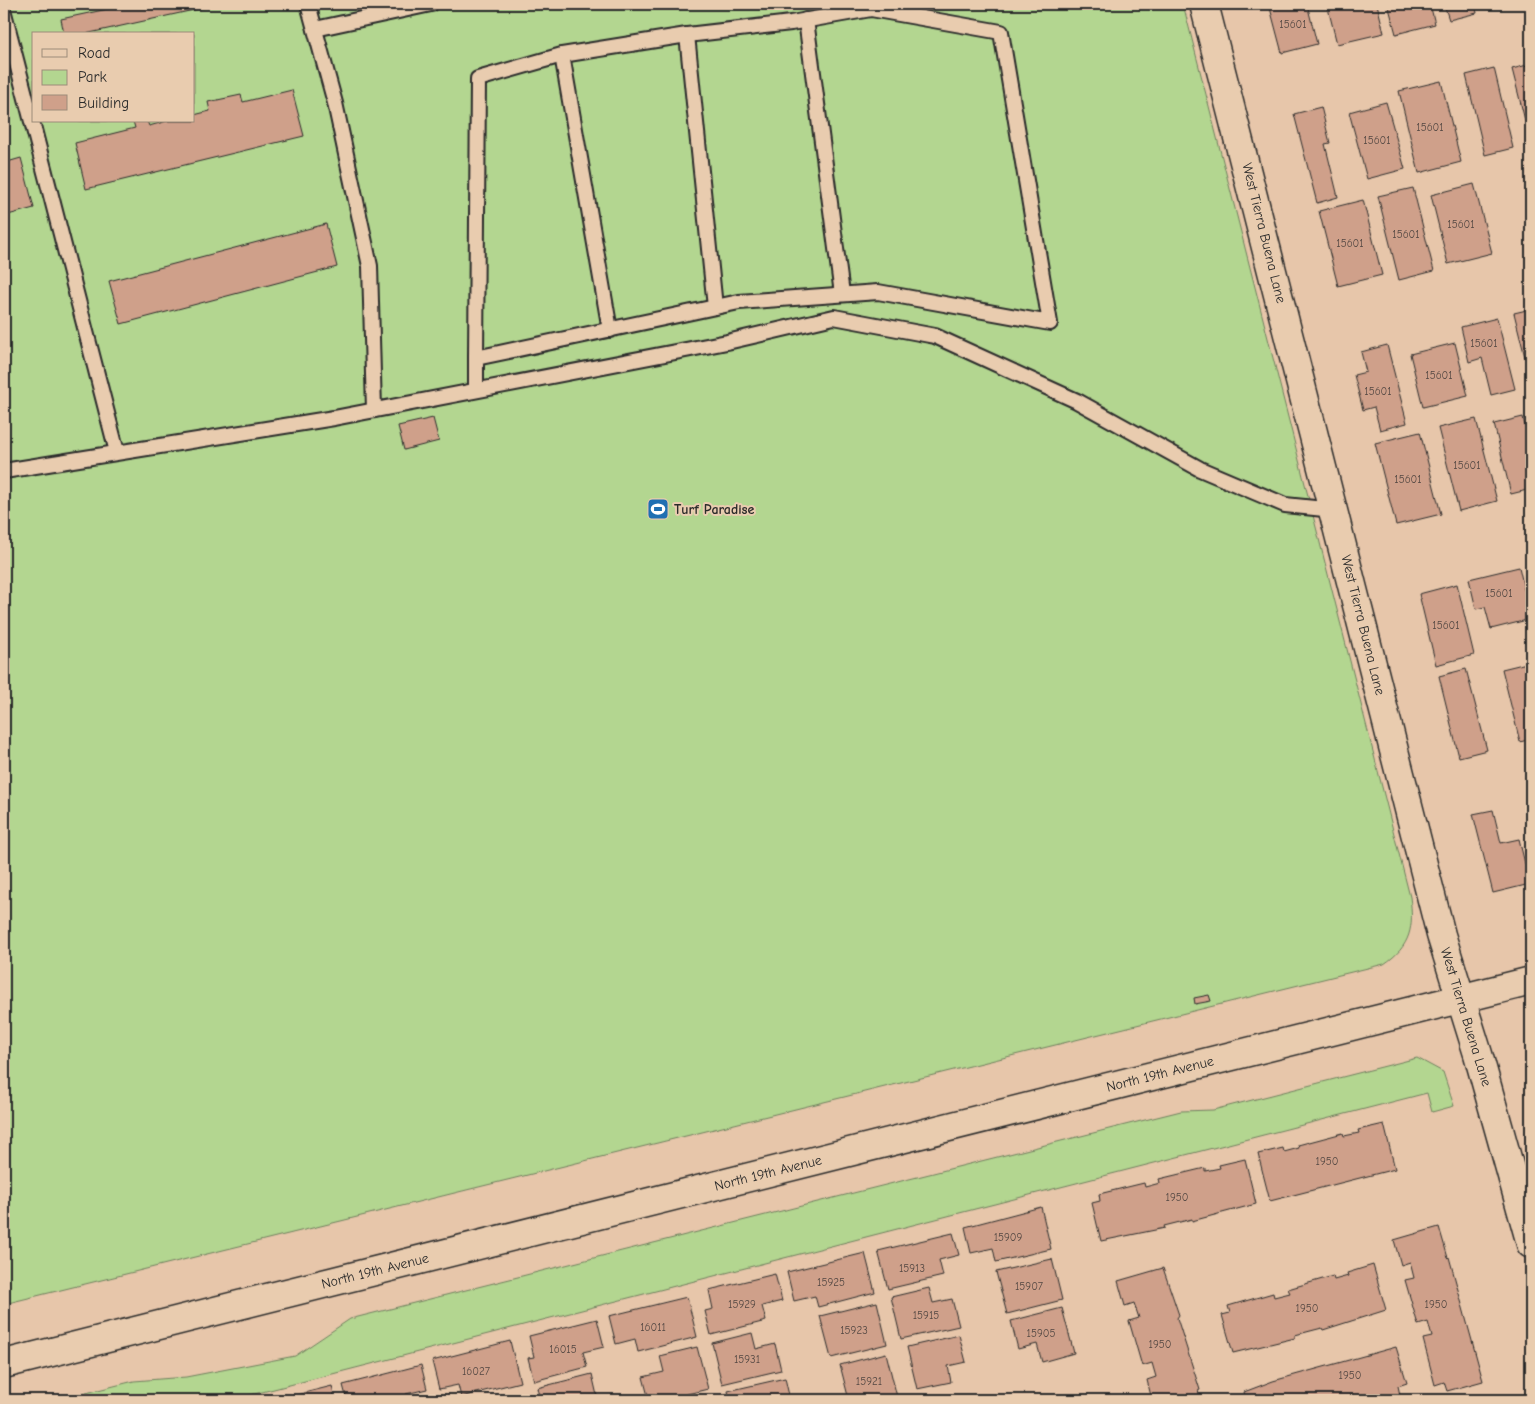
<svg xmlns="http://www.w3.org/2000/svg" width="1535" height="1404" viewBox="0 0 1535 1404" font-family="'Comic Neue',sans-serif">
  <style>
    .green { fill: #b3d690; stroke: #6f805e; fill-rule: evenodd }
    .building { fill: #cfa08a; stroke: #2b2b2b }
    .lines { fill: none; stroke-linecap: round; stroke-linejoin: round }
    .service-casing { stroke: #2b2b2b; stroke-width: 18 }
    .minor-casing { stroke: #2b2b2b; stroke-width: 31 }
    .primary-casing { stroke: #2b2b2b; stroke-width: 31 }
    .service { stroke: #e9ccaf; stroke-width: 14 }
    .minor { stroke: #e9ccaf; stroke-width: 28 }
    .primary { stroke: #e9ccaf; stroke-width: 28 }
    .labels { text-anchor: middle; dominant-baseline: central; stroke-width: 4; stroke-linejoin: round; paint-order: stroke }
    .number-label { font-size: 11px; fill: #544843 }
    .street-label { font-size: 14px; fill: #2b2b2b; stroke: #e9ccaf }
    .poi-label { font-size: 14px; font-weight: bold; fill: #2b2b2b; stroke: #e9ccaf; text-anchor: start }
  </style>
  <rect width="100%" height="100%" fill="#e7c6aa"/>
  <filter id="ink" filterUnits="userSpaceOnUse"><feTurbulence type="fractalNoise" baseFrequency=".02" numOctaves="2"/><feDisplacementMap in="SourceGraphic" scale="10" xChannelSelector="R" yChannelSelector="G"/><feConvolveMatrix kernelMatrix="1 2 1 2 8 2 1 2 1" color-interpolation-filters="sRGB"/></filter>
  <g filter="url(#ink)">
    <g class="green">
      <path d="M4 4H1183L1410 897C1414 927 1411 946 1384 964L4 1304ZM34 34H194V121H34Z"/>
      <path d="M1417 1058 1443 1072 1454 1106 1432 1112 1427 1093 231 1400H58L134 1381 186 1377 295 1356 350 1319 1181 1111 1213 1110Z"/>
    </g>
    <g class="building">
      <path d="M131 4H221L85 34H64L61 19Z"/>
      <path d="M1269 4H1307L1317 44 1282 53Z"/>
      <path d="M1327 4H1377L1384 33 1337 44Z"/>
      <path d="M1388 4H1430L1435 24 1396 34Z"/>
      <path d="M1444 4H1475L1477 13 1449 20Z"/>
      <path d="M1531 64V144L1512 69Z"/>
      <path d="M1494 68 1513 148 1485 155 1466 75Z"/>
      <path d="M1441 81 1461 162 1419 173 1399 91Z"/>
      <path d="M292 90 304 136 86 189 75 143 135 128 133 121H147L149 126 167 121H194V115L210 111 208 102 241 95 243 102Z"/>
      <path d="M1386 102 1405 169 1367 179 1349 112Z"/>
      <path d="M1321 107 1330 143 1325 144 1338 197 1317 203 1294 114Z"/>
      <path d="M21 158 34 208 4 216V163Z"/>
      <path d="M1474 184 1492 253 1448 264 1431 195Z"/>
      <path d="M1413 188 1434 271 1399 280 1378 196Z"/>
      <path d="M1363 200 1382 275 1338 286 1319 211Z"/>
      <path d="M326 224 337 267 121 324 109 281Z"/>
      <path d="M1531 309V381L1514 313Z"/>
      <path d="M1497 318 1515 389 1491 395 1482 358 1469 362 1461 327Z"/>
      <path d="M1455 343 1468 396 1423 407 1410 354Z"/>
      <path d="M1387 345 1407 423 1380 430 1374 407 1363 410 1354 375 1366 372 1361 352Z"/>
      <path d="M1523 417 1531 452V489L1511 494 1494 424Z"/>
      <path d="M433 418 439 441 404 450 398 426Z"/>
      <path d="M1476 419 1497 501 1459 511 1438 428Z"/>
      <path d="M1420 432 1441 514 1396 525 1375 443Z"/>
      <path d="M1531 565V583L1527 566Z"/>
      <path d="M1519 567 1531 619 1491 629 1485 607 1476 609 1469 579Z"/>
      <path d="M1457 584 1474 655 1436 665 1419 594Z"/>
      <path d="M1531 662V739L1520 742 1502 669Z"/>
      <path d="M1466 669 1487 750 1459 757 1439 676Z"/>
      <path d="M1531 808V837L1525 810Z"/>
      <path d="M1493 810 1501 843 1519 839 1530 884 1493 893 1473 814Z"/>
      <path d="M1209 995 1211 1001 1195 1004 1194 998Z"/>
      <path d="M1384 1124 1395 1169 1270 1201 1258 1154 1283 1148 1284 1152 1299 1148 1298 1145 1343 1133 1344 1136 1359 1133 1358 1130Z"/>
      <path d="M1245 1159 1256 1204 1192 1221V1219L1164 1226 1165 1228 1101 1241 1092 1203 1100 1201 1099 1194 1144 1183 1145 1187 1160 1183 1159 1179 1205 1168V1171L1220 1168 1219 1165Z"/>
      <path d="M1041 1207 1051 1249 996 1262 993 1248 971 1253 965 1227Z"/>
      <path d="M1439 1227 1448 1258 1449 1257 1483 1381 1447 1391 1444 1382 1435 1385 1423 1339 1432 1337 1428 1322 1418 1325 1405 1280 1414 1278 1410 1262 1401 1265 1394 1240Z"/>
      <path d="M953 1233 959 1255 939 1260 943 1276 888 1289 878 1251Z"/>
      <path d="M865 1253 875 1292 818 1307 815 1296 794 1301 787 1272Z"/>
      <path d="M1052 1259 1062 1300 1007 1314 996 1272Z"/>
      <path d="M1373 1265 1386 1310 1323 1330 1322 1328 1295 1335V1338L1233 1353 1222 1315 1230 1313 1228 1306 1273 1293 1274 1297 1290 1293 1288 1289 1333 1276 1334 1280 1348 1276 1347 1273Z"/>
      <path d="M1163 1268 1179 1315 1177 1318 1200 1390 1198 1391 1201 1400H1152L1147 1380 1156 1377 1152 1363 1142 1366 1129 1321 1139 1318 1134 1303 1125 1306 1118 1281Z"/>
      <path d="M775 1274 782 1301 762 1306 766 1321 711 1335 705 1311 713 1309 709 1290Z"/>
      <path d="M929 1288 933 1303 952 1299 959 1326 901 1339 891 1297Z"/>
      <path d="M687 1297 697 1337 638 1352 635 1339 616 1344 609 1316Z"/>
      <path d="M877 1302 887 1344 831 1358 820 1316Z"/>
      <path d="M1062 1308 1074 1353 1042 1362 1037 1344 1018 1349 1011 1321Z"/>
      <path d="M597 1319 604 1347 583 1352 587 1367 534 1381 528 1358 534 1357 529 1336Z"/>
      <path d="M752 1333 756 1349 775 1344 781 1370 722 1384 712 1343Z"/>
      <path d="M959 1335 966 1362 948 1366 951 1382 917 1389 907 1347Z"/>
      <path d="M510 1341 520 1382 461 1397 458 1385 439 1389 432 1361Z"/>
      <path d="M697 1347 708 1389 662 1400H649L643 1377 664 1372 660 1356Z"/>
      <path d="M1396 1347 1407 1383 1398 1386 1400 1395 1381 1400H1246L1244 1392 1273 1381Z"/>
      <path d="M886 1353 897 1397 883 1400H849L840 1365Z"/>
      <path d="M421 1365 427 1389 406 1394 408 1400H347L343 1385Z"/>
      <path d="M592 1374 598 1400H540L537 1388Z"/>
      <path d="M785 1378 790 1400H730L728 1391Z"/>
      <path d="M332 1386 335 1400H276Z"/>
      <path d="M521 1395 522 1400H500Z"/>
    </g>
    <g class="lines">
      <g class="service-casing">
        <g id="service">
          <path d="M308 4 335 103 370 266 374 410"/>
          <path d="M4 13 117 452"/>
          <path d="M806 20 842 294"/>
          <path d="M315 29 431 4"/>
          <path d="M687 35 715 307"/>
          <path d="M562 55 610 330"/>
          <path d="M476 358 739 302 878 292 1050 323 1001 32 871 9 791 23 687 35 562 55 478 79 476 358V390"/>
          <path d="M4 471 334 418 727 342 834 317 935 336 1077 401 1200 469 1285 505 1334 510"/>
        </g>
      </g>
      <g class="minor-casing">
        <path id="minor" d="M1204 4 1441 935 1478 1054 1531 1244"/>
      </g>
      <g class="primary-casing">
        <path id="primary" d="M4 1364 1531 981"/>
      </g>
      <use href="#service" class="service"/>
      <use href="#minor" class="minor"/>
      <use href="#primary" class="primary"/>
    </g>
  </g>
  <defs>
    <g id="stadium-square" transform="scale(1.125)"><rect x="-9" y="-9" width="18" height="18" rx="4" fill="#1f6fb2" stroke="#e9ccaf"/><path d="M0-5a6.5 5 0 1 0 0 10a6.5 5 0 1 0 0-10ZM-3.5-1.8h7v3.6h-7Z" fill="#fff"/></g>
  </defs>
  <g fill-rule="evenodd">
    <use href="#stadium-square" x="658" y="509"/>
  </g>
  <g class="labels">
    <g class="number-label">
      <text x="1293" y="24">15601</text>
      <text x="1430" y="127">15601</text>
      <text x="1377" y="140">15601</text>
      <text x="1461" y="224">15601</text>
      <text x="1406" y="234">15601</text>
      <text x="1350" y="243">15601</text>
      <text x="1484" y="343">15601</text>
      <text x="1439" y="375">15601</text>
      <text x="1378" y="391">15601</text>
      <text x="1467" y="465">15601</text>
      <text x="1408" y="479">15601</text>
      <text x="1499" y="593">15601</text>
      <text x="1446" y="625">15601</text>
      <text x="1327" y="1161">1950</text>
      <text x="1177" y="1197">1950</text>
      <text x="1008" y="1237">15909</text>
      <text x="912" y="1268">15913</text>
      <text x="831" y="1282">15925</text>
      <text x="1029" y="1286">15907</text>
      <text x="742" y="1304">15929</text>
      <text x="1436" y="1304">1950</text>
      <text x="1307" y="1308">1950</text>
      <text x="926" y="1315">15915</text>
      <text x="653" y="1327">16011</text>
      <text x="854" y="1330">15923</text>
      <text x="1041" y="1333">15905</text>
      <text x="1160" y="1344">1950</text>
      <text x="563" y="1349">16015</text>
      <text x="747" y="1359">15931</text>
      <text x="476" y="1371">16027</text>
      <text x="1350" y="1375">1950</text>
      <text x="869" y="1381">15921</text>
    </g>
    <g class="street-label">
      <text transform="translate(1264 233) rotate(76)">West Tierra Buena Lane</text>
      <text transform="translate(1363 625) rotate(76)">West Tierra Buena Lane</text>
      <text transform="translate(1466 1017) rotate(73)">West Tierra Buena Lane</text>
      <text transform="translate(1160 1074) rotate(-14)">North 19th Avenue</text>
      <text transform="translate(768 1173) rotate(-14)">North 19th Avenue</text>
      <text transform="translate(375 1271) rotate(-14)">North 19th Avenue</text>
    </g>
    <g class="poi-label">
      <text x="674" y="509">Turf Paradise</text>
    </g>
  </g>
  <rect width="1535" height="1404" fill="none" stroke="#e9ccaf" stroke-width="20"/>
  <rect x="10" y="10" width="1515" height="1384" fill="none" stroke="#2b2b2b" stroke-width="2" filter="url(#ink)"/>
  <rect x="32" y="32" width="162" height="90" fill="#e9ccaf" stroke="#9d8c7a"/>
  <rect x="42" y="49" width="25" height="8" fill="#e9ccaf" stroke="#9d8c7a"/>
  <text x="78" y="58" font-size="15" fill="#2b2b2b">Road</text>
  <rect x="42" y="70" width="25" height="15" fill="#b3d690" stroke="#9d8c7a"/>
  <text x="78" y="82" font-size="15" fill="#2b2b2b">Park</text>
  <rect x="42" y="95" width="25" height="15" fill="#cfa08a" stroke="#9d8c7a"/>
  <text x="78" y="108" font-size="15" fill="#2b2b2b">Building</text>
</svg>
